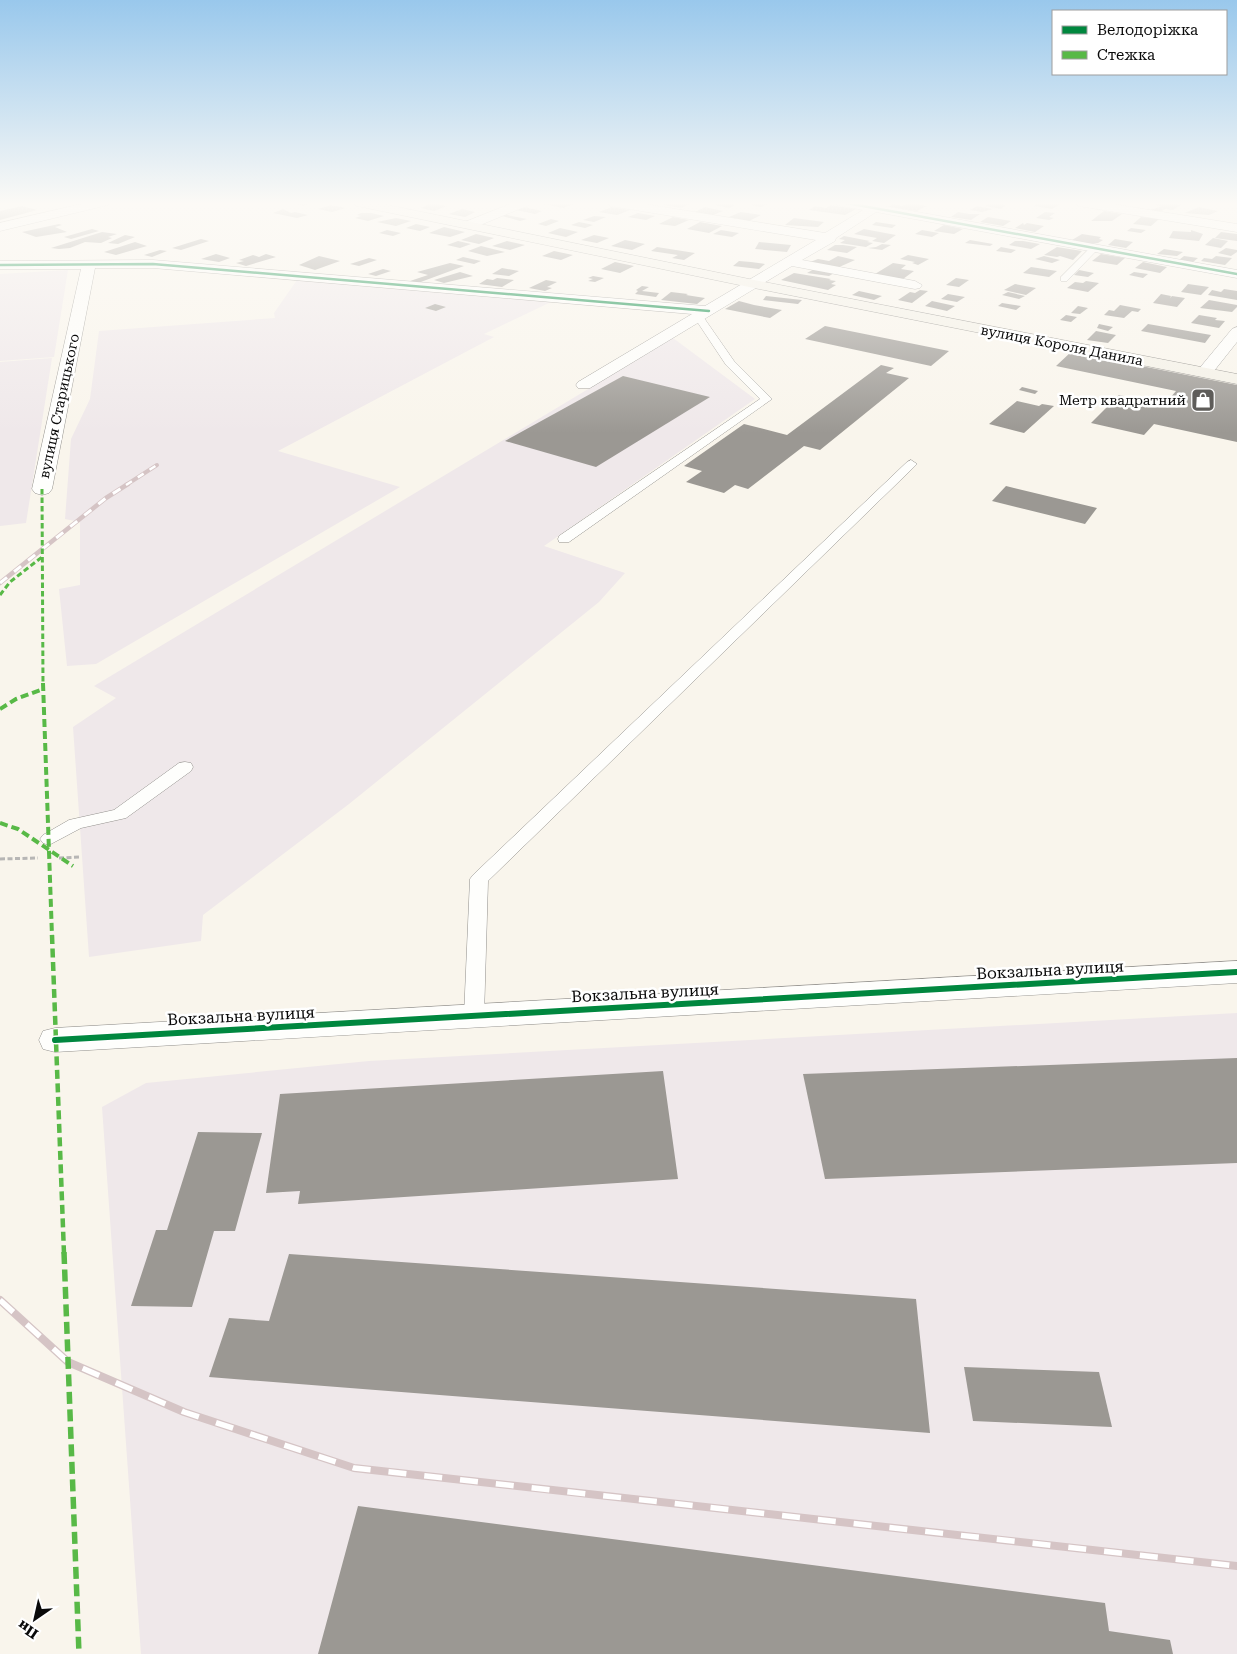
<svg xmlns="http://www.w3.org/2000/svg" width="1237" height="1654" viewBox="0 0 1237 1654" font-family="'Roboto Serif',serif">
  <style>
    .industrial { fill: #efe8ea }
    .building { fill: #9b9893 }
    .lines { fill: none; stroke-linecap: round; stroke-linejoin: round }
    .lane-casing { stroke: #92908c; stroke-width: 1 }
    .street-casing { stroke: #92908c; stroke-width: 1 }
    .secondary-casing { stroke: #888682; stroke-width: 1 }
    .path { stroke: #b7b6b5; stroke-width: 3; stroke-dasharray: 5 2.5; stroke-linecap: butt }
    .lane { fill: #fefefc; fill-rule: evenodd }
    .street { fill: #fefefc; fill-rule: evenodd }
    .secondary { fill: #f4f1e7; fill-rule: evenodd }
    .rail-far2-casing { stroke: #d5c4c5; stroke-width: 4 }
    .rail-far1-casing { stroke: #d5c4c5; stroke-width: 4.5 }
    .rail-casing { stroke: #d5c4c5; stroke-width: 8 }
    .rail-far2 { stroke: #fff; stroke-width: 2.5; stroke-dasharray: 7; stroke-linecap: butt }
    .rail-far1 { stroke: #fff; stroke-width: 3; stroke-dasharray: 9; stroke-linecap: butt }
    .rail { stroke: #fff; stroke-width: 5.5; stroke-dasharray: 18; stroke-linecap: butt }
    .quiet-far3 { stroke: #58b947; stroke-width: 3; stroke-dasharray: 5.5 3; stroke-linecap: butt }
    .quiet-far2 { stroke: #58b947; stroke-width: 4; stroke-dasharray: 8 4; stroke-linecap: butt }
    .quiet-far1 { stroke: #58b947; stroke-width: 4.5; stroke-dasharray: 9 4.5; stroke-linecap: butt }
    .quiet { stroke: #58b947; stroke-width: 5.5; stroke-dasharray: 12 5.5; stroke-linecap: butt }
    .cycleway-far1-casing { stroke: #fff; stroke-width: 4 }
    .cycleway-casing { stroke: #fff; stroke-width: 9 }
    .cycleway-far1 { stroke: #00873e; stroke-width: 2.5 }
    .cycleway { stroke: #00873e; stroke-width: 6 }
    .labels { text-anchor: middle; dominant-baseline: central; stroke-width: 5; stroke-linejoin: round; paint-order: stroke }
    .far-street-label { font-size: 14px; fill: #0a0a0a; stroke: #fff }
    .far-poi-label { font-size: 14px; fill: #0a0a0a; stroke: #fff; text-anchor: end }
    .street-label { font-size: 16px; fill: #0a0a0a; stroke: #fff }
  </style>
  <rect width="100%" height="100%" fill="#f9f5ec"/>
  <g class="industrial">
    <path d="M68 270 54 357 0 361V274Z"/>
    <path d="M297 280 551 302 484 334 494 337 278 451 400 487 96 664 67 666 59 589 80 585V522L65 519 71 439 90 399 99 331 275 318 274 313Z"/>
    <path d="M673 338 755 399 544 546 625 573 599 602 349 804 203 915 201 941 89 957 73 727 116 698 94 686Z"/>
    <path d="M52 358 26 523 0 526V362Z"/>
    <path d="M1237 1013V1654H141L102 1107 146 1083 369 1061Z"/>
  </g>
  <g class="building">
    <path d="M288 202H315L304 206Z"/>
    <path d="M535 202H578L563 208Z"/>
    <path d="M672 202H676L690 204 681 208 664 205Z"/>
    <path d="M721 202 736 205 729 208 714 205Z"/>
    <path d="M757 202H771L761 207 750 205Z"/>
    <path d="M1041 202H1044L1060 204 1052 209 1034 206Z"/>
    <path d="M1160 202H1161L1181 205 1173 210 1165 209 1160 212 1150 210 1162 206 1155 205Z"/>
    <path d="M431 203 447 206 434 211 421 208Z"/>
    <path d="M908 203 927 206 917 211 888 207 893 204 902 206Z"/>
    <path d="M990 203 1006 205 1001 209 985 206Z"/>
    <path d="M331 205 346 208 332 212 318 209Z"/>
    <path d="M831 205 856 209 845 215 809 210 815 206 826 208Z"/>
    <path d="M22 206 37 210 0 220V211Z"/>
    <path d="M977 206 993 209 982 212 970 210Z"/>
    <path d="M524 207 542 211 535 214 516 210Z"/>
    <path d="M612 207 630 210 617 215 599 212Z"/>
    <path d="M705 207 723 211 713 215 695 212Z"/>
    <path d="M1199 207 1218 211 1209 215 1185 213Z"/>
    <path d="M283 209 291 213 295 212 308 215 297 218 273 213Z"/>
    <path d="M462 209 475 212 465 217 449 214Z"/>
    <path d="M1104 211 1122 214 1112 221H1091Z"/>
    <path d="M741 212 761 215 749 221 729 217Z"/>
    <path d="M958 212 969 214H980L971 220 951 217Z"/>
    <path d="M1045 212 1055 213 1049 217 1054 218 1049 220 1036 218Z"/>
    <path d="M361 213H371L384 216 368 221 355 218 361 216 357 215Z"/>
    <path d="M638 213 655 216 646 220 628 217Z"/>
    <path d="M502 214 527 219 520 221 499 215Z"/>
    <path d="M594 216 606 217 594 222 583 220Z"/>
    <path d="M673 217 689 220 675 226 659 224Z"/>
    <path d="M988 217 1011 221 1003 226 980 222Z"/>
    <path d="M1141 217 1159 219 1151 226 1133 224Z"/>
    <path d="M396 218 411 221 396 226 377 222Z"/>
    <path d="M794 218 824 222 818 227 785 225Z"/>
    <path d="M551 219 559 221 546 226 538 224Z"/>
    <path d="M579 222 589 224 593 225 585 228 571 225Z"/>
    <path d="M700 222 722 226 709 233 687 229Z"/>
    <path d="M876 222 896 225 892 228 872 225Z"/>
    <path d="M1023 223 1024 225 1027 223 1044 226 1035 232 1015 228Z"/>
    <path d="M59 224 62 225 55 227 67 232 36 237 22 232Z"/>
    <path d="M416 224 430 227 420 231 406 228Z"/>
    <path d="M944 225 963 229 954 234 934 231Z"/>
    <path d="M444 227 465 232 450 237 429 233Z"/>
    <path d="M560 228 578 232 566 237 548 233Z"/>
    <path d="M1131 228 1146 230 1141 233 1127 231Z"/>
    <path d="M92 229 99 231 71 239 64 237Z"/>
    <path d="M864 229 896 235 884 243 872 241 877 238 854 234Z"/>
    <path d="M387 230 401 233 393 236 379 233Z"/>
    <path d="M721 230 739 233 732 237 713 234Z"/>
    <path d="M922 230 939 233 932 237 915 234Z"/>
    <path d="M1191 230 1203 234 1199 241 1169 238 1173 231 1191 232Z"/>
    <path d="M102 232 117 234 108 237 112 238 101 243 85 242 70 248 59 249 51 248Z"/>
    <path d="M1221 232 1237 234V241L1215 238Z"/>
    <path d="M476 234 494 238 479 244 461 240Z"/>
    <path d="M1082 234 1101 237 1099 239 1103 240 1098 243 1091 244 1072 240Z"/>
    <path d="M125 235 135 237 118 244 108 243Z"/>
    <path d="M594 235 609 238 597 243 581 240Z"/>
    <path d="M844 236 870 241 867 242 873 243 866 247 840 243 845 240 839 239Z"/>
    <path d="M1213 238 1228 241 1221 248 1205 245Z"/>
    <path d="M201 239 209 241 181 250 172 248Z"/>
    <path d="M1115 239 1133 242 1126 248 1108 245Z"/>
    <path d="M625 240 645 244 632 250 611 246Z"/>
    <path d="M970 240 993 244 990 246 965 243Z"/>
    <path d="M458 241 471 244 460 248 447 245Z"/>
    <path d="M507 241 525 245 510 250 492 246Z"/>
    <path d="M1015 241H1023L1040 244 1031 249 1009 245Z"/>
    <path d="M135 242 147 246 116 255 104 252Z"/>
    <path d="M759 242 791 245 787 252 755 249Z"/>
    <path d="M882 244 891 245 882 250 868 248 876 247Z"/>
    <path d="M835 245H843L857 247 847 253 827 250Z"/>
    <path d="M481 246 505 252 487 256 468 251Z"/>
    <path d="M657 247 695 253 684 260 672 258 678 255 651 251Z"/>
    <path d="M1001 247 1016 250 1011 253 996 251Z"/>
    <path d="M1057 247 1082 251 1073 260 1060 256 1057 257 1044 255Z"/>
    <path d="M1226 248 1237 250V252L1231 256 1218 253Z"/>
    <path d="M1164 249 1183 252 1177 256 1157 254Z"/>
    <path d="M160 250 167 251 152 257 144 255Z"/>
    <path d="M554 251 573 255 561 260 542 256Z"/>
    <path d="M216 254 230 258 219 262 201 259Z"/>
    <path d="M266 254 276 257 246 266 236 263 244 261 239 260 253 255 259 257Z"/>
    <path d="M1101 254 1125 258 1117 265 1092 261Z"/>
    <path d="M908 255 929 259 918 265 912 263 915 262 900 259Z"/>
    <path d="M319 256 340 261 315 270 299 265Z"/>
    <path d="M838 256 855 260 837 268 810 262 818 259 829 261Z"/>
    <path d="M1044 256 1060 260 1052 263 1035 259Z"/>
    <path d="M1184 256 1198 258 1193 262 1179 260Z"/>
    <path d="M1216 256 1232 258 1225 265 1201 261 1204 258 1212 259Z"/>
    <path d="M463 257 481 261 474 264 456 260Z"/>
    <path d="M369 258 377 260 359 266 350 264Z"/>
    <path d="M739 261 751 262 765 264 759 269 733 266Z"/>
    <path d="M615 262 634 266 620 273 601 269Z"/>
    <path d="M1143 262 1167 267 1160 273 1135 268Z"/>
    <path d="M450 263 464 266 418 283 410 281 428 275 417 272Z"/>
    <path d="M893 263 906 265 901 269 914 271 903 279 875 274Z"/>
    <path d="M1031 267 1057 271 1049 277 1023 273Z"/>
    <path d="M502 268 519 271 509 276 492 274Z"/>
    <path d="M816 268 836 272 829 276 807 273Z"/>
    <path d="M383 269 391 271 376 276 368 274Z"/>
    <path d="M1079 270 1094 273 1088 277 1074 275Z"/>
    <path d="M460 272 473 276 444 283 434 280Z"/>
    <path d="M1134 272 1148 274 1143 278 1129 275Z"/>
    <path d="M794 273 831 279 829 280 836 281 831 284 836 285 828 290 781 280Z"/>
    <path d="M593 276 604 278 595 282 588 281 593 279 588 278Z"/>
    <path d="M497 278 514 280 502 287 479 284 487 279 493 280Z"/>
    <path d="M956 278 969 280 959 287 946 285Z"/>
    <path d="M546 280 557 282 547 287 552 288 545 291 529 288Z"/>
    <path d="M1086 281 1099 283 1088 292 1067 288 1075 282 1083 283Z"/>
    <path d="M1015 284 1036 288 1026 295 1004 290Z"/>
    <path d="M1188 284 1209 287 1201 295 1181 292Z"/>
    <path d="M642 286 649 287 642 291 659 293 656 297 635 294 638 291 636 290Z"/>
    <path d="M1224 289 1237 291V300L1208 295 1212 290 1221 292Z"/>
    <path d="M920 290 928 291 912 303 898 300 910 292 915 293Z"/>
    <path d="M859 291 882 296 874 300 852 295Z"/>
    <path d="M671 292 688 294 686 295 705 298 697 304 661 300Z"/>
    <path d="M1008 292 1025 296 1019 299 1002 295Z"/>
    <path d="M948 294 965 297 957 302 941 299Z"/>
    <path d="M1161 294 1171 296 1170 298 1172 296 1185 298 1177 307 1153 303Z"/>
    <path d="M766 296 802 300 798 304 763 300Z"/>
    <path d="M1209 300 1237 305V307L1232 312 1200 308Z"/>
    <path d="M739 301 754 305 782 310 770 318 725 309Z"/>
    <path d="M932 301 955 306 947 311 925 306Z"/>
    <path d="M1002 303 1021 306 1016 310 998 306Z"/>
    <path d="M435 304 446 307 436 311 425 308Z"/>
    <path d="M1120 305 1141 309 1138 312 1132 311 1124 318 1104 315 1109 310 1114 311Z"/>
    <path d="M1078 306 1088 308 1080 314 1071 313Z"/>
    <path d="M1066 315 1077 317 1071 322 1060 320Z"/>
    <path d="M1199 315 1217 318 1215 320 1225 321 1219 328 1191 323Z"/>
    <path d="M1099 324 1113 327 1108 331 1097 328Z"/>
    <path d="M1148 324 1211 335 1205 343 1141 331Z"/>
    <path d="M825 326 949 351 931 366 805 339Z"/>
    <path d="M1096 331 1116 335 1108 343 1087 340Z"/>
    <path d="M1071 352 1237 385V442L1154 424 1144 435 1091 423 1119 395 1164 405 1176 391 1056 366Z"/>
    <path d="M881 365 894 368 886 373 909 378 820 450 804 446 748 489 735 485 724 493 686 482 702 471 684 466 744 424 787 435Z"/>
    <path d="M623 376 710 397 596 467 505 441Z"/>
    <path d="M1022 387 1038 391 1035 394 1019 390Z"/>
    <path d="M1017 401 1039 406 1042 404 1054 406 1024 433 989 424Z"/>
    <path d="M1006 486 1097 508 1085 524 992 501Z"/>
    <path d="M1237 1058V1163L825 1179 803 1074Z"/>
    <path d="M663 1071 678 1179 298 1204 300 1191 266 1193 280 1094Z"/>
    <path d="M198 1132 262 1133 235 1231H214L192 1307 131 1306 156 1230H167Z"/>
    <path d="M289 1254 916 1299 930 1433 209 1377 229 1318 269 1321Z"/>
    <path d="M964 1367 1099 1372 1112 1427 973 1421Z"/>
    <path d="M358 1506 1105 1603 1109 1631 1170 1640 1173 1654H318Z"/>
  </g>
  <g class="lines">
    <g class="lane-casing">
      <g id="lane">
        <path d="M1092 246 1099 248 1067 281H1061V277Z"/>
        <path d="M699 314 702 315 734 361 772 399 569 542H559L558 539 559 536 760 399 726 365 694 317Z"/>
        <path d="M911 460 917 464 915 466 488 881 484 1016 481 1021 474 1024 467 1021 464 1016 470 879 473 875 907 462Z"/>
        <path d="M185 762 191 763 193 767 191 771 126 818 81 828 49 845 43 843 40 839 43 835 69 820 114 810 179 763Z"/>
      </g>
    </g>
    <g class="street-casing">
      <g id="street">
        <path d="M90 202H110L108 205 0 231V223Z"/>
        <path d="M515 202H531L529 205 473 228H465L463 225 465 222Z"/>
        <path d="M605 202H632L825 233 863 210 837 205 835 202 871 204 875 202H886L884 206 1237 270V278L876 212 836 238 835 241 802 260 915 281 922 285 920 288 915 289 792 266 590 388H578L576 385 578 382 692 314 153 268H95L52 489 49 493 42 495 35 493 32 489 81 269H0V261L153 260 705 306 816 240 611 206Z"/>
        <path d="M1073 202H1100L1237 224V232L1079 206Z"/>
        <path d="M1237 327V342L1210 376H1198L1196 373 1198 370 1232 329Z"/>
        <path d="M1237 961V983L55 1052 43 1049 39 1040 43 1031 55 1028Z"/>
      </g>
    </g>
    <g class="secondary-casing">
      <path id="secondary" d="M351 202H373L754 280 1237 374V384L754 288 357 206Z"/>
    </g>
    <g class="path">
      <path d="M59 858 81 857"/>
      <path d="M0 859 38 858"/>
    </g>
    <use href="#lane" class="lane"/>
    <use href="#street" class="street"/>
    <use href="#secondary" class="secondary"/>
    <g class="rail-far2-casing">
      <path id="rail-far2" d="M126 485 157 465"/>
    </g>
    <g class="rail-far1-casing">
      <path id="rail-far1" d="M0 583 106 498 128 484"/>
    </g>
    <g class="rail-casing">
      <path id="rail" d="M0 1300 68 1362 184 1412 354 1468 1237 1566"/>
    </g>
    <use href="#rail-far2" class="rail-far2"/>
    <use href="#rail-far1" class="rail-far1"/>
    <use href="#rail" class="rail"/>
    <g class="quiet-far3">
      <path d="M42 489 43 685"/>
      <path d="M0 595 10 582 42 557"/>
    </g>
    <g class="quiet-far2">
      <path d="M43 683 52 936"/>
      <path d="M0 709 16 699 43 689"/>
      <path d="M0 823 18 829 73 866"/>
    </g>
    <path class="quiet-far1" d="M52 935 64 1254"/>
    <path class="quiet" d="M64 1252 79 1654"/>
    <g class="cycleway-far1-casing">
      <g id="cycleway-far1">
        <path d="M841 202 1237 274"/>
        <path d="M0 265 153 264 709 311"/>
      </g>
    </g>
    <g class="cycleway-casing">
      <path id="cycleway" d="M55 1040 1237 972"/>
    </g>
    <use href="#cycleway-far1" class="cycleway-far1"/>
    <use href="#cycleway" class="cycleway"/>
  </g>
  <linearGradient id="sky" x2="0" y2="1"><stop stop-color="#99c8ec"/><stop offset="0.47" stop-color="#fcfaf6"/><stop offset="1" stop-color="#fcfaf6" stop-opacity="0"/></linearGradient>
  <rect width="1237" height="433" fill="url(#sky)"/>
  <defs>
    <g id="shop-square" transform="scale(1.25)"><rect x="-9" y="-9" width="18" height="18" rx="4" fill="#5e5c59" stroke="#fff"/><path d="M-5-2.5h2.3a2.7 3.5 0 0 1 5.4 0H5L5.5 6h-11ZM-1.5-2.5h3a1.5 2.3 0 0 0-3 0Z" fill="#fff"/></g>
  </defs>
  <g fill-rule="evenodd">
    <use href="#shop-square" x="1203" y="400"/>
  </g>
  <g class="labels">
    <g class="far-street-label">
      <text transform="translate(1062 345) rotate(11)">вулиця Короля Данила</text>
      <text transform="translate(59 406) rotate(-78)">вулиця Старицького</text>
    </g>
    <g class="far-poi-label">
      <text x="1186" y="400">Метр квадратний</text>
    </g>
    <g class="street-label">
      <text transform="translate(1050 970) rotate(-3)">Вокзальна вулиця</text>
      <text transform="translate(645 993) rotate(-3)">Вокзальна вулиця</text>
      <text transform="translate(241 1016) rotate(-3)">Вокзальна вулиця</text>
    </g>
  </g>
  <rect x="1052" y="10" width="175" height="65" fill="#ffffff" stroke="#9d9d9d"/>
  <rect x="1062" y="26" width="25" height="8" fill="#00873e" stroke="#9d9d9d"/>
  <text x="1097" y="35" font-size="15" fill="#0a0a0a">Велодоріжка</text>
  <rect x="1062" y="51" width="25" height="8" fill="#58b947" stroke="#9d9d9d"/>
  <text x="1097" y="60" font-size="15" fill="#0a0a0a">Стежка</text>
  <g transform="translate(35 1619) rotate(214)" stroke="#ffffff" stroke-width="4" paint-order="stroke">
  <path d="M0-4L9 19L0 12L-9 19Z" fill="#0a0a0a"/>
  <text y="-8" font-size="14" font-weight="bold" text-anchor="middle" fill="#0a0a0a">Пн</text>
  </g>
</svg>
